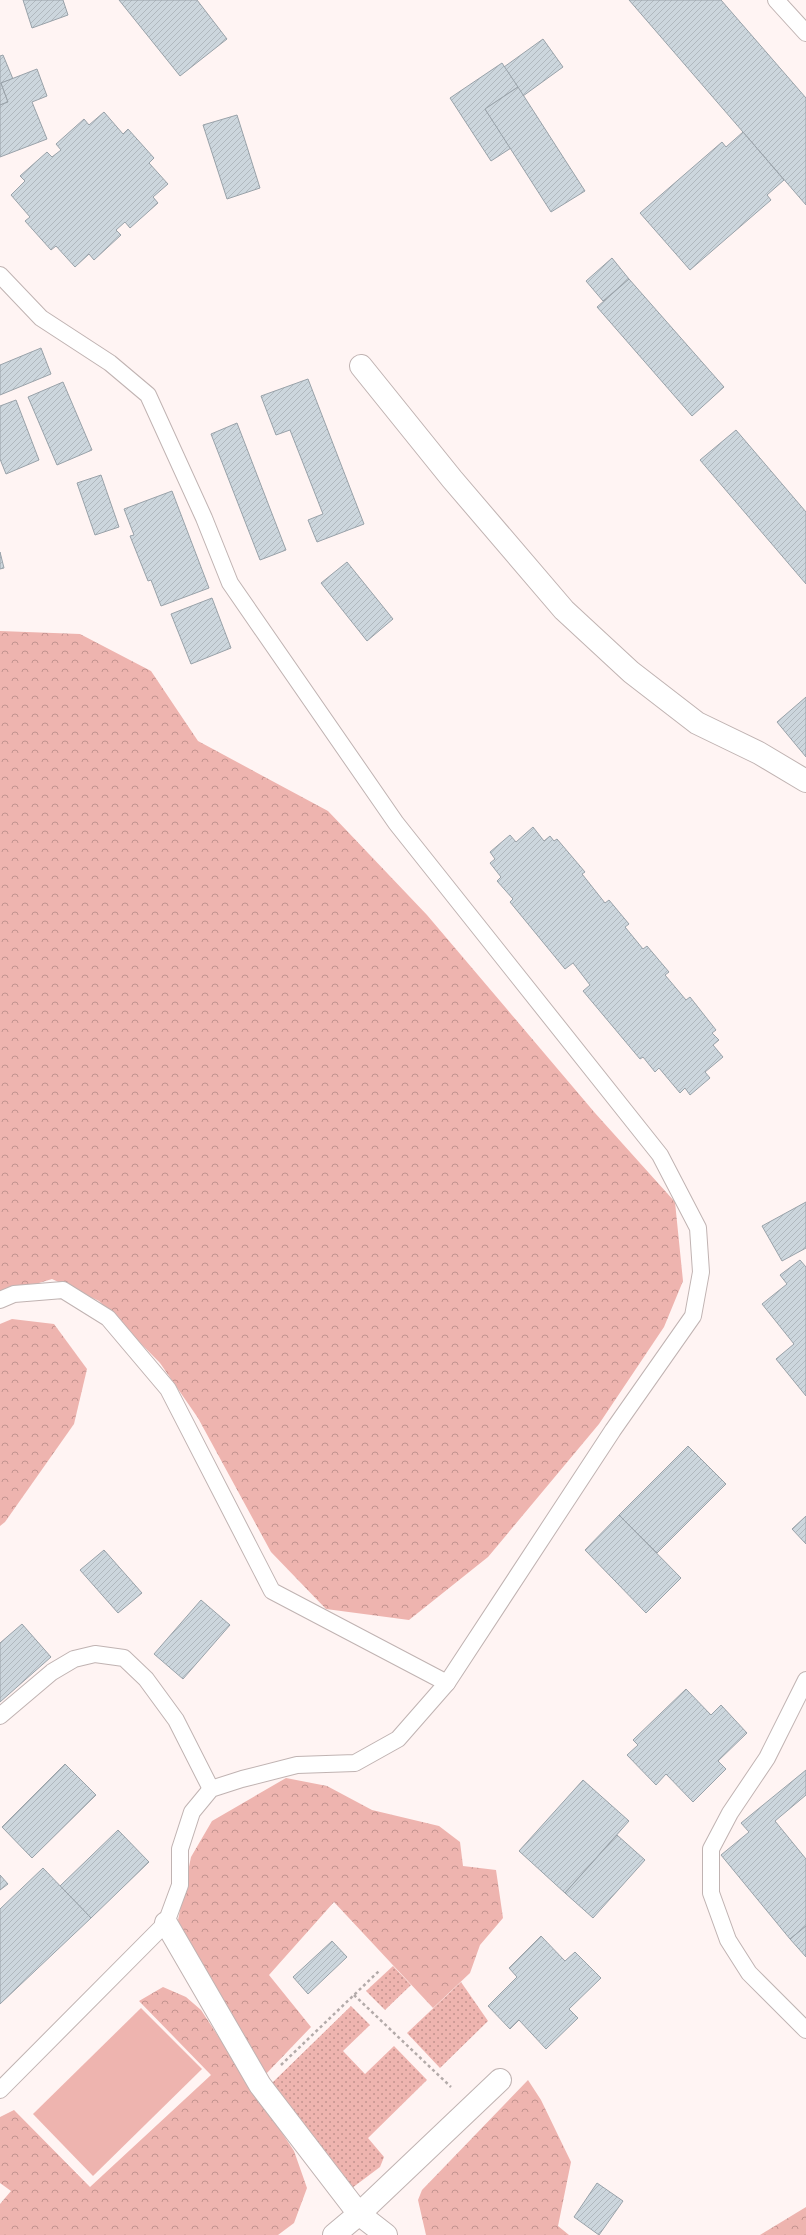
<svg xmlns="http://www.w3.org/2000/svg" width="806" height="2235" viewBox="0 0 806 2235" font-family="'Work Sans',sans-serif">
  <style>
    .grass { fill: url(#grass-dots) }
    .forest { fill: url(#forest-crowns) }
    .pitch { fill: #eeb4af }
    .building { fill: url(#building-hatch); stroke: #99a2a9 }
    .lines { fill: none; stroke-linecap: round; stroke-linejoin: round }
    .service-casing { stroke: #c0b3b2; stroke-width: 18 }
    .minor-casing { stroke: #c0b3b2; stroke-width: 24 }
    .path { stroke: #b3aaa9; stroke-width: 2.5; stroke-dasharray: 3 3; stroke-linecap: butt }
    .service { stroke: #fff; stroke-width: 16 }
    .minor { stroke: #fff; stroke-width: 22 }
  </style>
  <defs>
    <pattern id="grass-dots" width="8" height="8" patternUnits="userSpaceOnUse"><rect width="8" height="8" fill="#eeb4af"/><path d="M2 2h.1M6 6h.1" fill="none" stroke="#c2938f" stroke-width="1.8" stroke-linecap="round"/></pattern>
    <pattern id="forest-crowns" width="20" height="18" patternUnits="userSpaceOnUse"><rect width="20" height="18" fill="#eeb4af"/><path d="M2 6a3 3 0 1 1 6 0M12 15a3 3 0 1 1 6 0" fill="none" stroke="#c2938f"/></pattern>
    <pattern id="building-hatch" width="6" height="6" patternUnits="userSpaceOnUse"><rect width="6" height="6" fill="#ccd6dd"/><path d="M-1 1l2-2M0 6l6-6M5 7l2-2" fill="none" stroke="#b0b8be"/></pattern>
  </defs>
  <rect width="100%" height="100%" fill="#fff4f3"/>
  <g class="grass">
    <path d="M393 1966 411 1985 385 2010 366 1991Z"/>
    <path d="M461 1982 488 2021 440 2068 407 2033Z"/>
    <path d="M351 2006 370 2025 343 2051 365 2074 394 2046 427 2080 368 2138 384 2157 380 2167 352 2188 271 2084Z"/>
  </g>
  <g class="forest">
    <path d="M0 631 80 634 151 671 198 741 328 811 427 915 595 1113 675 1202 683 1281 664 1327 599 1424 488 1557 409 1620 326 1609 271 1552 198 1418 160 1363 99 1301 52 1279 0 1295Z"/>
    <path d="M12 1319 54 1324 87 1369 74 1424 5 1522 0 1526V1324Z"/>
    <path d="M286 1778 327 1786 372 1810 439 1826 460 1842 463 1866 496 1870 503 1918 480 1945 470 1973 433 2008 334 1902 269 1975 311 2027 265 2075 189 1953 178 1920 191 1857 212 1821Z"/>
    <path d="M163 1987 186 1997 201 2010 294 2151 307 2188 294 2223 278 2235H0V2204L11 2191 0 2183V2117L14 2110 90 2187 211 2075 139 2001Z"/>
    <path d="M528 2080 541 2100 571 2162 558 2226 569 2235H426L418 2200 422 2190Z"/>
    <path d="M806 2207V2235H760Z"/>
  </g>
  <path class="pitch" d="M141 2008 202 2069 93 2176 33 2114Z"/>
  <g class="building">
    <path d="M23 0H63L68 15 32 28Z"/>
    <path d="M119 0H197L227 39 180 76Z"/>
    <path d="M629 0H721L806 98V205Z"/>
    <path d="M543 39 563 67 523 96 504 67Z"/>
    <path d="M3 55 13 79 1 83 8 102 0 105V56Z"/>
    <path d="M502 63 518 87 485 109 511 148 491 161 450 98Z"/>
    <path d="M37 69 47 96 32 102 47 139 0 157V105L8 102 1 83Z"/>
    <path d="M518 87 585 191 551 212 485 109Z"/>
    <path d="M104 112 123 134 128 129 154 158 149 163 168 184 153 197 158 203 130 228 125 222 116 230 121 235 94 260 89 254 75 267 56 246 51 250 25 221 30 217 11 195 25 181 20 176 47 152 52 157 61 150 56 144 84 119 89 125Z"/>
    <path d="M237 115 260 188 227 199 203 125Z"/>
    <path d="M743 132 784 180 767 195 771 200 690 270 640 213 722 142 726 147Z"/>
    <path d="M612 258 629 279 603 301 586 281Z"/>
    <path d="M629 279 724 387 692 416 597 307Z"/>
    <path d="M41 348 51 374 0 395V365Z"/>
    <path d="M308 379 364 524 317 542 308 520 323 514 290 430 276 435 261 396Z"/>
    <path d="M63 382 92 450 57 465 28 397Z"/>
    <path d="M16 400 39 460 6 474 0 459V406Z"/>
    <path d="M237 423 286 550 260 560 211 434Z"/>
    <path d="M736 430 806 512V584L700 460Z"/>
    <path d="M101 475 119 527 95 535 77 483Z"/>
    <path d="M172 491 209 588 161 606 151 580 148 581 130 536 134 535 124 509Z"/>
    <path d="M0 552 4 568 0 569Z"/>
    <path d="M347 562 393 619 367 641 321 583Z"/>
    <path d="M212 598 231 648 191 664 171 614Z"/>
    <path d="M806 697V757L777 722Z"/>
    <path d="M533 827 544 841 550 836 554 841 557 839 585 872 582 874 605 903 609 900 629 924 625 927 643 949 647 946 669 972 665 975 686 1000 690 997 716 1030 712 1033 719 1040 713 1045 723 1057 705 1072 710 1078 690 1095 685 1088 680 1093 659 1068 655 1072 643 1057 640 1059 583 991 590 985 573 963 565 969 510 902 513 899 497 881 501 877 490 863 495 859 490 852 510 835 516 842Z"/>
    <path d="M806 1202V1248L782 1261 762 1226Z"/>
    <path d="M800 1260 806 1267V1396L776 1359 794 1344 762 1304 787 1284 780 1275Z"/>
    <path d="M688 1446 726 1484 657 1553 619 1515Z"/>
    <path d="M619 1515 681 1578 646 1613 585 1550Z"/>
    <path d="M806 1516V1544L792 1529Z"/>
    <path d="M104 1550 142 1593 118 1613 80 1570Z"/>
    <path d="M201 1600 230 1625 183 1679 154 1654Z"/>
    <path d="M22 1624 51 1657 0 1702V1643Z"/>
    <path d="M686 1689 711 1715 721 1705 747 1733 718 1761 726 1769 693 1802 666 1774 656 1785 627 1755 638 1745 633 1740Z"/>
    <path d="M65 1764 96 1795 32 1858 2 1827Z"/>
    <path d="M806 1770V1795L775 1821 806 1859V1926L790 1939 721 1855 749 1832 741 1823Z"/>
    <path d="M583 1780 629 1821 565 1893 519 1851Z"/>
    <path d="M118 1830 149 1862 91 1918 60 1886Z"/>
    <path d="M617 1835 645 1860 593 1918 565 1893Z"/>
    <path d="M43 1868 91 1918 0 2004V1909Z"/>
    <path d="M0 1875 8 1884 0 1890Z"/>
    <path d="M806 1926V1957L790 1939Z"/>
    <path d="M541 1936 565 1961 575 1952 601 1978 569 2009 578 2018 546 2049 519 2020 510 2029 488 2006 517 1977 509 1968Z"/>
    <path d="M332 1941 347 1957 308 1994 293 1977Z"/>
    <path d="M597 2183 623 2201 599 2235 574 2217Z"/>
  </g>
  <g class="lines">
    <g class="service-casing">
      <g id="service">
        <path d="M776 0 806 33"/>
        <path d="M0 275 41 318 110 363 148 395 204 518 230 583 396 823 660 1155 698 1228 701 1272 693 1316 613 1430 447 1683 398 1739 355 1763 297 1765 242 1779 211 1789 192 1812 180 1849V1885L166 1923 0 2090"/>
        <path d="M0 1300 14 1294 63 1290 108 1318 168 1389 272 1591 447 1683"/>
        <path d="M806 1680 767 1758 730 1813 711 1849V1893L728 1940 749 1973 806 2030"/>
        <path d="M0 1716 52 1672 74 1659 95 1654 124 1658 146 1679 176 1720 211 1789"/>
      </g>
    </g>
    <g class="minor-casing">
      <g id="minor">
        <path d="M361 366 452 479 564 610 631 672 697 723 759 753 806 781"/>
        <path d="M166 1923 260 2085 359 2214 386 2235"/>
        <path d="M334 2235 359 2214 500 2080"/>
      </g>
    </g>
    <g class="path">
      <path d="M354 1995 451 2087"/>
      <path d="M281 2065 380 1970"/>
    </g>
    <use href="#service" class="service"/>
    <use href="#minor" class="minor"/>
  </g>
</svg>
